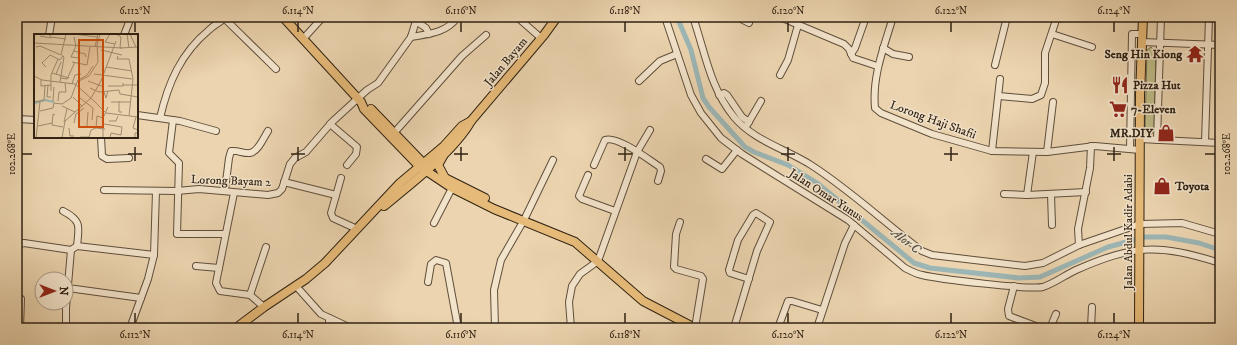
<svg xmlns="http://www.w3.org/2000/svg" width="1237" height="345" viewBox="0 0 1237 345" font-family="'IM FELL DW Pica',serif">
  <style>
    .green { fill: #bdbb86; stroke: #766e4d }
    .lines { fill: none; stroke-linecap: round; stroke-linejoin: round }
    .canal { stroke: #9cb6b5; stroke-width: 5 }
    .minor-casing { stroke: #5f4e3b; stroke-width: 8 }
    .major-casing { stroke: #302214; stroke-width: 10 }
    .minor { stroke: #f2e3cb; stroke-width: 6 }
    .major { stroke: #e6ba78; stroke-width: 8 }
    .ticks { fill: none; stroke: #302214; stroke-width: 1.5 }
    .labels { text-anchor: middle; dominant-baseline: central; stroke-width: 3; stroke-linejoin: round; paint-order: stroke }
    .poi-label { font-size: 12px; font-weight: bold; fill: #302214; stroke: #f2e3cb; text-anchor: start }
    .street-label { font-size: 12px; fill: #302214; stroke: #f2e3cb }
    .water-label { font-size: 13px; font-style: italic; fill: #504e44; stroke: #f2e3cb }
    .inset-river { fill: none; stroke: #9cb6b5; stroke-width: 2 }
    .inset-road { fill: none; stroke: #a08d71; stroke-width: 1 }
    .view { fill: #cc510d; fill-opacity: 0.15; stroke: #cc510d; stroke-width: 2 }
    .inset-edge { fill: none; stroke: #302214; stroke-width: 2 }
    .neatline { fill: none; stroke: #302214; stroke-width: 1.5 }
    .ticks-label { font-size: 10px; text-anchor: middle; fill: #302214 }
  </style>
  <rect width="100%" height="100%" fill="#ebd4af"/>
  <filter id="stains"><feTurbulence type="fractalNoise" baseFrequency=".005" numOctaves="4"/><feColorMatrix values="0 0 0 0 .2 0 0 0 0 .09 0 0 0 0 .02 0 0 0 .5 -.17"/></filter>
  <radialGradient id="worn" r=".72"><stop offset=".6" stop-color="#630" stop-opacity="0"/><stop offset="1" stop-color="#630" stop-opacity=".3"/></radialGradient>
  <path class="green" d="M1151 47 1156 52 1154 130 1152 134 1149 135 1145 131 1147 50Z"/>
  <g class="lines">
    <path class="canal" d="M677 17 691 50 703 98 709 107 745 147 754 152 788 165 817 183 914 263 930 268 1019 278 1040 277 1108 247 1145 237H1166L1199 243 1220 250"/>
    <g class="minor-casing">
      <g id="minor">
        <path d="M223 17 276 69"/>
        <path d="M410 17 426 28 429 34"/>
        <path d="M517 17 541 38"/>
        <path d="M665 17 691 95 701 113 721 138 742 154 848 220 905 268C911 271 916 274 922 275 938 279 1031 290 1043 287 1055 283 1065 275 1076 270 1135 244 1159 244 1220 263"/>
        <path d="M693 17C705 52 710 88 734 117 754 141 786 149 811 165 850 190 885 223 922 251L932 255 1025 266 1043 263 1079 245 1140 224 1182 223 1220 234"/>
        <path d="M737 17 749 23"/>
        <path d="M780 17 844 44 849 49 853 58 877 66"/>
        <path d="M893 17C884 47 872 76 875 108L881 113 932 134 992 151 1047 152 1095 146 1140 150"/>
        <path d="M1052 34 1092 47"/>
        <path d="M49 35 52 17"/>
        <path d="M124 35 131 17"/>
        <path d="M411 37C428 34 446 33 457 18"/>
        <path d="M303 39 323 17"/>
        <path d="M1142 42 1220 45"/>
        <path d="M883 48 893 54 909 57"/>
        <path d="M851 54 855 48 866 17"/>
        <path d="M995 65 1007 17"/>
        <path d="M780 75 788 60 798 25"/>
        <path d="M639 81 660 61 677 54"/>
        <path d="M719 95 724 93 727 95 742 117 749 122"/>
        <path d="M999 96 1032 99 1041 95 1045 83V53L1057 17"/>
        <path d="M137 115 180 121 216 131"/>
        <path d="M160 118C168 83 181 53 209 30 214 25 221 22 226 17"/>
        <path d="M19 119 35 120"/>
        <path d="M173 120 169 153 179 163 177 234H225"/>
        <path d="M330 124 357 147 356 154 347 165"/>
        <path d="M747 125 761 101"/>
        <path d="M394 133 462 56 486 35"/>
        <path d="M101 137 102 156 107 159 129 158"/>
        <path d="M1140 139 1220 143"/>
        <path d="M1157 140 1161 17"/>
        <path d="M1205 142 1209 17"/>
        <path d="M1130 149 1132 34H1142"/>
        <path d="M992 151 1000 79"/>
        <path d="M1047 152 1053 102"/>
        <path d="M706 159 722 169 737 150"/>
        <path d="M594 165 605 140C617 135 649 160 660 167L661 171 658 181"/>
        <path d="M588 175 579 196 582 199 615 211"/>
        <path d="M341 178 331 213 333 218 357 229"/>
        <path d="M284 182 336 195"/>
        <path d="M104 190 177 191 199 189 268 195 278 193 282 189 290 164 295 158 306 152 332 122 367 90 378 83 411 37 416 21"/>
        <path d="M225 190 229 158 231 151C238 150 244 154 250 153 258 152 264 137 268 131"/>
        <path d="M234 193 216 283 220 291 250 295 264 307"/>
        <path d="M1004 194 1027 195 1086 192"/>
        <path d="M1051 194 1052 225"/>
        <path d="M1027 195 1033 152"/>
        <path d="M63 211C82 221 79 226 77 246"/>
        <path d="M680 222 676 234 674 267 676 269 701 276 703 279 695 328"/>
        <path d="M434 223 452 188"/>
        <path d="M17 245 24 243 71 250 77 246 154 255 148 279 130 328"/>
        <path d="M1079 245 1078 229 1090 168 1091 146"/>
        <path d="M154 255 156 191"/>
        <path d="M196 266 219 268"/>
        <path d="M428 282 431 264 436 260 446 263 458 328"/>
        <path d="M296 286 321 314 351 328"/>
        <path d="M1014 286 1008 309 1009 316 1041 328"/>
        <path d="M68 288 141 298"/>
        <path d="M250 295 266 247"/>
        <path d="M20 328 21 299"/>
        <path d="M66 328V308L71 250"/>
        <path d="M329 328V318"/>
        <path d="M495 328 494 290 501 260 524 220 553 160"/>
        <path d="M571 328 569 302 572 286 580 274 598 261 637 152 650 130"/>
        <path d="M734 328 757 251 770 222 756 213 753 215 738 240 729 270 730 273 749 279"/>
        <path d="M778 328 788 301H792L822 310"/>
        <path d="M817 328 845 243 854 225"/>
        <path d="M1050 328 1056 314"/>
        <path d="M1091 328 1092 307"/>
      </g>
    </g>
    <g class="major-casing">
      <g id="major">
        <path d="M283 17 361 102 364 109 419 166 452 188 494 209 575 242 643 301 695 328"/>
        <path d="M371 109 424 164"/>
        <path d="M443 156 438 165 445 178"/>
        <path d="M445 178 485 198"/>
        <path d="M384 206C411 184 454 151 471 121L544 35 557 17"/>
        <path d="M236 328 264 307 306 279 325 263 400 183 444 146 462 126 471 121"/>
        <path d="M1139 328 1140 95 1143 17"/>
      </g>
    </g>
    <use href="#minor" class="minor"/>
    <use href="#major" class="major"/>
  </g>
  <path class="ticks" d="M135 22V32M298 22V32M461 22V32M625 22V32M788 22V32M951 22V32M1114 22V32M135 147V161M298 147V161M461 147V161M625 147V161M788 147V161M951 147V161M1114 147V161M22 154H32M128 154H142M291 154H305M454 154H468M618 154H632M781 154H795M944 154H958M1107 154H1121M1205 154H1215M135 313V323M298 313V323M461 313V323M625 313V323M788 313V323M951 313V323M1114 313V323"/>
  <defs>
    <g id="temple-bare" transform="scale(1.38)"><path d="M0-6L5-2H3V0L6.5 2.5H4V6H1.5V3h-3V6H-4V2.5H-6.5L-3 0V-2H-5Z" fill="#8f2418" stroke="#f2e3cb" stroke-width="2.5" paint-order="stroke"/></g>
    <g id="restaurant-bare" transform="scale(1.38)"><path d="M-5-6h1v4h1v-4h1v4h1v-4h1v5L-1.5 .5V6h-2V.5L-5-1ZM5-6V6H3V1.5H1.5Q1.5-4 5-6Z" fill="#8f2418" stroke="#f2e3cb" stroke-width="2.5" paint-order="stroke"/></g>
    <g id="supermarket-bare" transform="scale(1.38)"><path d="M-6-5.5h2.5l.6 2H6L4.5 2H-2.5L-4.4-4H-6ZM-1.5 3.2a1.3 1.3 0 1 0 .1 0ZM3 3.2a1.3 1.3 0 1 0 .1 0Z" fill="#8f2418" stroke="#f2e3cb" stroke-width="2.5" paint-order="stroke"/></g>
    <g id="shop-bare" transform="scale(1.38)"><path d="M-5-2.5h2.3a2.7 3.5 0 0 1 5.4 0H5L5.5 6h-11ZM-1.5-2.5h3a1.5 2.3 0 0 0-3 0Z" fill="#8f2418" stroke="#f2e3cb" stroke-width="2.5" paint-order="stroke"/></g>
  </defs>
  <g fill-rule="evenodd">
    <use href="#temple-bare" x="1195" y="54"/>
    <use href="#restaurant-bare" x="1120" y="85"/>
    <use href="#supermarket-bare" x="1118" y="109"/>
    <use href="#shop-bare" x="1166" y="133"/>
    <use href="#shop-bare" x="1162" y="186"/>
  </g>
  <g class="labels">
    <g class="poi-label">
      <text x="1182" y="54" text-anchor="end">Seng Hin Kiong</text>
      <text x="1133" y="85">Pizza Hut</text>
      <text x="1131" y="109">7-Eleven</text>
      <text x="1153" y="133" text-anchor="end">MR.DIY</text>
      <text x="1175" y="186">Toyota</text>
    </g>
    <g class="street-label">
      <text transform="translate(506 62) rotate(-50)">Jalan Bayam</text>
      <text transform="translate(933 120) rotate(20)">Lorong Haji Shafii</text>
      <text transform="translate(231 181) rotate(2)">Lorong Bayam 2</text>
      <text transform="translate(826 195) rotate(33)">Jalan Omar Yunus</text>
      <text transform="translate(1128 232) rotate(-90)">Jalan Abdul Kadir Adabi</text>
    </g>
    <g class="water-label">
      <text transform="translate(906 241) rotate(38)">Alor C</text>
    </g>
  </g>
  <g transform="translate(34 34)">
    <rect width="104" height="104" fill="#ebd4af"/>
    <path class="inset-river" d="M1 69 11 66 20 68M89 104H104"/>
    <path class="inset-road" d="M40 0 63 3M76 0 71 8 81 10M82 0 87 3 86 14M93 0 95 14M96 0 102 13M6 2 17 4 15 0M17 3 32 5M40 3 42 12 37 23 45 24M0 9 88 14M2 13 6 12 27 21M61 13 64 0M86 14 104 13M67 16 88 21M40 17 51 20 52 23M27 21 32 0M84 22 83 25H95M38 28 53 31 56 13M12 33 8 29 16 21 26 26 29 22M72 33 98 37M18 39 35 44M22 40 27 28M60 40 98 45M0 42 8 46 41 50 60 67M27 44 33 45 41 28M7 45V52L17 51M43 47 53 41 59 32M54 47 70 53M26 48 30 23 28 21M38 50 41 41 47 40M14 51 13 63H17M89 51H104M74 52H89V49M56 54 65 58 85 56 86 60 104 63M17 57V41L24 25M70 58 72 64 74 57M39 63 48 72M46 64 59 74 58 86M19 67 20 53M24 67 25 58H32L31 49M60 67 72 79 104 83M85 67V78H88M0 68 10 66 11 52M77 68H96M28 72 41 78M6 77 19 74 20 69 28 70 37 64 43 48 55 42 64 28 63 11 66 0M21 81 19 80 18 91 29 93M95 82 99 45 95 25M75 87H82L84 82M30 88 33 75M40 89 42 80 50 74M70 90 88 93 87 101 77 99 76 104M4 92 18 89M53 92 54 78M35 94 36 102H40M62 94 63 82 69 84M46 103H55L57 96 62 94 71 95M2 104 6 68M28 104 31 87 57 64 67 47 82 7M69 104V84L74 73M101 104V99H104V96L99 94 102 83"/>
    <path class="view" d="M45 6H69V93H45Z"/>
    <rect width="104" height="104" class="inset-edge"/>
  </g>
  <rect width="1237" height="345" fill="none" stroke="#ebd4af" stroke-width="44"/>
  <g transform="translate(54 291) rotate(90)"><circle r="19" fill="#f2e3cb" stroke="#a49682"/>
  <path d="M0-3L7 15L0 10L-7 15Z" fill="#8f2418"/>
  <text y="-6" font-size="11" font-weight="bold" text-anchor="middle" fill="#302214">N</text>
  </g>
  <rect x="22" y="22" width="1193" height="301" class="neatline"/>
  <g class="ticks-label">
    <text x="135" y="14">6.112°N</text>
    <text x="298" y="14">6.114°N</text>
    <text x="461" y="14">6.116°N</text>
    <text x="625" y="14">6.118°N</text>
    <text x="788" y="14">6.120°N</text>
    <text x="951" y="14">6.122°N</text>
    <text x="1114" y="14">6.124°N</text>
    <text transform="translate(1226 154) rotate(-90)" y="4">102.268°E</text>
    <text transform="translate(11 154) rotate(-90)" y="4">102.268°E</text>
    <text x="135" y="338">6.112°N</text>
    <text x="298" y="338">6.114°N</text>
    <text x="461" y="338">6.116°N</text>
    <text x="625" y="338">6.118°N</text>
    <text x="788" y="338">6.120°N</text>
    <text x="951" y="338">6.122°N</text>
    <text x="1114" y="338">6.124°N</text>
  </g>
  <rect width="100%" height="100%" filter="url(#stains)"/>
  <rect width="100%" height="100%" fill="url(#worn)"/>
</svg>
